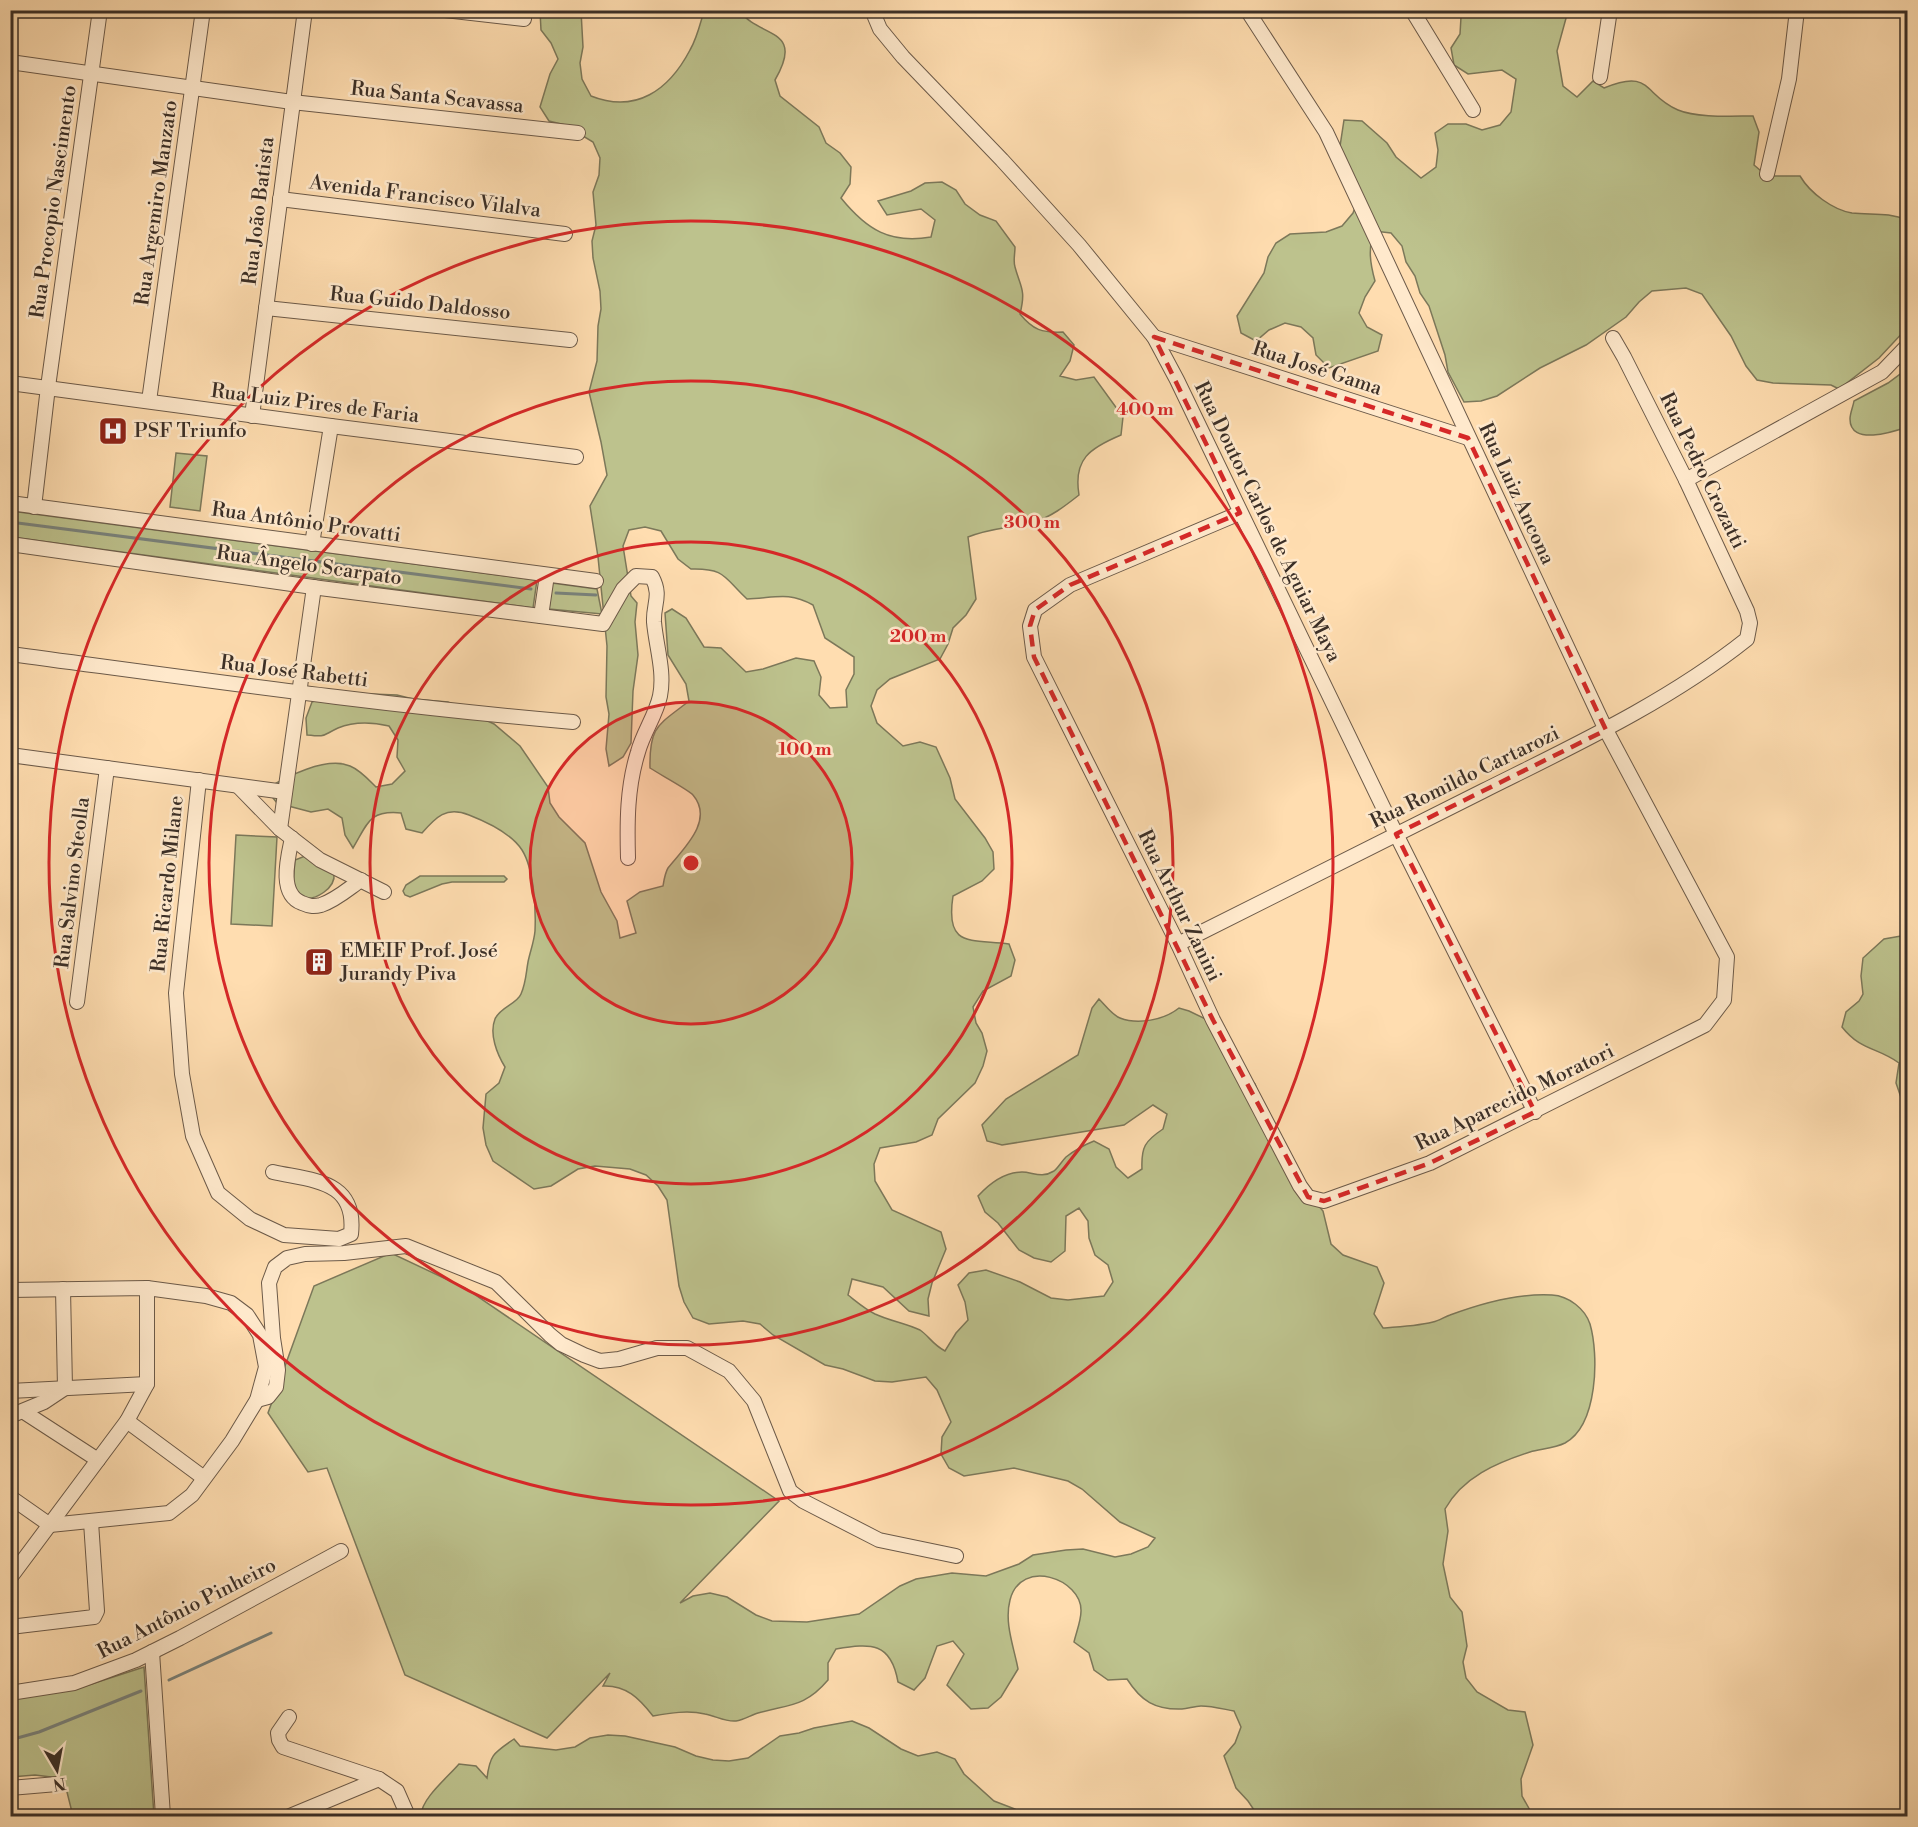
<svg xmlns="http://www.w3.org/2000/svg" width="1918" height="1827" viewBox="0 0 1918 1827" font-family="'Libre Bodoni',serif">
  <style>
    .green { fill: #bdc28d; stroke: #7c785a; stroke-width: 1.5 }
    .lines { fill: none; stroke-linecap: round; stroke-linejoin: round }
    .stream { stroke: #79827c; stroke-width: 3 }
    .minor-casing { stroke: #6c5a49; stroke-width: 16 }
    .minor { stroke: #ffe9cc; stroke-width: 14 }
    .marked { fill: none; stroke: #d62828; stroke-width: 4.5; stroke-dasharray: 12 8; stroke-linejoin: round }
    .ring { fill: none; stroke: #d62828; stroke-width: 3 }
    .labels { text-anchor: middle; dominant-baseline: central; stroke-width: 5; stroke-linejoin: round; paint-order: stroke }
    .street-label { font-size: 20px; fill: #3b2f27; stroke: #ffe9cc }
    .poi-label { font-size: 20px; fill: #3b2f27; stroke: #ffe9cc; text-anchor: start }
    .centre { fill: #d62828; stroke: #ffe9cc; stroke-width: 3 }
    .ring-label { font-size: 18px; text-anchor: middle; font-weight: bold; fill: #d62828; stroke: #ffe9cc; stroke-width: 5; stroke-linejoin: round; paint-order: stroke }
  </style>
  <rect width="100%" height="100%" fill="#ffddb0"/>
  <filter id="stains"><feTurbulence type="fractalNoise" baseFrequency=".00333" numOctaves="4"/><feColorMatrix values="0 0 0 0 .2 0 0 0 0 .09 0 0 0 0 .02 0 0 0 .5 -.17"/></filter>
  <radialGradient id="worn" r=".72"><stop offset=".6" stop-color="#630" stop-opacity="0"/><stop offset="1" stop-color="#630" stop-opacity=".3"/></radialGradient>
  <g class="green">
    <path d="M540 11H581L583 47 580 63 582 79 591 96C636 114 669 90 690 50 697 38 700 24 704 11H740C758 38 806 27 775 80L780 96 819 127 826 143 840 153 851 167 850 184 841 198C867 230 890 244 931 237L935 220 921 209 887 215 878 201 911 191 925 183 942 182 956 190 965 204 980 215 996 221 1015 247C1015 254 1013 261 1015 267 1021 289 1026 289 1020 314 1033 330 1042 333 1063 332L1074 345 1070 361 1060 376 1076 380 1094 377 1123 417 1121 435C1090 448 1073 459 1079 495 1065 506 1051 517 1034 522 1011 528 989 528 968 537L976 599 966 615 953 628 948 644 940 659 890 679 877 690 871 706 877 723 903 746 920 742 936 747 950 778 955 799 985 838 993 852 994 869 982 881 953 896C945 948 970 939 1009 944L1015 960 1011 976 983 991 973 1007 976 1023 982 1033 987 1051 983 1066 975 1083 938 1119 932 1135 916 1142 880 1148 874 1164 875 1181 892 1210 941 1232 946 1249 932 1283 928 1299 929 1316 909 1311 883 1287 852 1279 848 1295C857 1302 865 1309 875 1314 890 1321 905 1323 920 1330 929 1336 932 1344 945 1351L956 1333 968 1320 965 1302 958 1285 969 1273 986 1270 1020 1282 1051 1298 1068 1300 1104 1296 1113 1282 1108 1265 1095 1255 1089 1238 1088 1221 1079 1208 1066 1216 1065 1251 1051 1262 1034 1258 1019 1250 998 1223 985 1212 978 1196C989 1184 1005 1172 1022 1172 1033 1172 1041 1179 1054 1171 1058 1168 1062 1161 1066 1157 1075 1150 1084 1145 1094 1141L1109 1149 1116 1167 1128 1178 1142 1169C1141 1147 1145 1141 1163 1129L1167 1114 1153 1105 1124 1125 1002 1145 987 1141 982 1125 1006 1099 1078 1055 1092 1008 1099 999C1105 1005 1112 1015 1120 1018 1138 1025 1164 1020 1179 1008L1189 1011 1220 1026 1242 1071 1255 1084 1262 1103 1312 1198 1323 1211 1331 1244 1343 1255 1377 1267 1384 1283 1374 1314 1383 1328C1399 1327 1417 1326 1433 1322 1439 1321 1444 1317 1450 1315 1482 1303 1518 1293 1552 1295 1569 1296 1585 1309 1590 1324 1599 1355 1598 1425 1565 1443 1555 1448 1541 1449 1530 1452 1496 1463 1463 1477 1445 1509L1448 1531 1443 1564 1450 1597 1462 1612 1467 1646 1463 1662 1466 1678 1477 1692 1508 1710 1525 1712 1533 1745 1521 1779 1522 1796 1531 1812 1530 1816H1258L1248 1801 1236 1788 1224 1756 1235 1743 1241 1727 1234 1711C1223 1709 1212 1706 1201 1706 1194 1706 1188 1709 1182 1709 1155 1710 1141 1701 1127 1679L1108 1680 1094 1670 1089 1653 1074 1642C1076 1633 1081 1621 1081 1611 1082 1579 1021 1557 1010 1600 1004 1623 1014 1647 1018 1669L1001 1697 988 1708 971 1709 947 1685 964 1654 953 1641 937 1646 925 1678 914 1690 898 1682C891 1642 871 1643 836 1649L828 1663V1680C805 1707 790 1704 758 1713 751 1715 744 1720 736 1721 725 1722 716 1716 705 1714 688 1710 670 1713 653 1716 639 1698 626 1685 603 1686L610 1673 547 1738 405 1675 327 1468 308 1472 268 1413 314 1286 391 1253 465 1288 779 1501 680 1603 693 1596 710 1593 727 1597 756 1615 772 1621 807 1622 859 1614 900 1586 916 1579 952 1573 986 1576 1019 1564 1033 1555 1066 1550 1083 1549 1115 1557 1131 1554 1148 1547 1155 1538 1120 1522 1082 1489 1068 1481 1014 1468 964 1476 949 1468 941 1454 942 1437 951 1422 937 1390 926 1377 892 1382 875 1381 843 1369 825 1365 773 1335 760 1324 743 1321 709 1324 693 1318 684 1302 679 1286 667 1200 658 1186 646 1175 630 1169 595 1166 578 1169 551 1186 534 1189 493 1161 486 1145 483 1128 486 1094 499 1083 505 1067C497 1054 489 1034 495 1019 500 1007 517 1004 521 994 526 983 526 973 528 962 530 952 534 942 535 931 536 909 534 869 522 850 511 833 487 822 469 815 446 806 436 817 422 833L406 829 401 813C369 810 368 823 353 848L345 835 342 818 328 809 311 812 277 803 266 789C286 777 326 756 350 766 360 770 368 779 376 787L392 784 405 771 397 757 398 740 389 726C372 722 355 721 338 728 321 736 327 737 307 735L306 718 312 702 328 695 345 693 397 695 413 699 448 702 494 724 520 746 548 787 550 803 559 817 585 843 601 892 617 921 620 938 636 933 627 901 640 892 663 886C664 880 665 873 668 868 682 850 715 821 693 795 689 790 659 774 650 768 649 725 659 725 689 701L686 684 668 655 665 613 672 609 686 618 704 647 721 648 746 672 763 669 796 658 814 661 821 677 819 695 830 708 847 707 846 690 854 674V657L825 638 813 605C788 591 775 598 747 599 724 578 726 568 691 569L678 559 661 531 645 527 629 530 623 546 631 596 637 603 635 622 638 655 633 691 631 743 623 757 609 766 606 749 609 714 606 697 607 646 598 557 590 506 607 475 601 442 589 392 597 361 598 326 601 309 600 291 593 258 592 241 596 225 593 192 599 175 600 158 593 142 565 125 549 121 540 107 550 74 558 59 551 43 541 30Z"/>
    <path d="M1456 11H1568L1557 51 1563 86 1577 97 1593 81 1604 88C1652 68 1643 95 1678 110 1697 118 1732 116 1753 116L1759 132 1754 165 1767 176H1800C1810 193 1833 210 1852 213 1872 215 1889 212 1907 220V328L1879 358 1839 389 1831 385 1773 383 1757 380 1746 366 1731 336 1702 294 1686 288 1652 291 1639 302 1626 317 1586 345 1540 368 1497 396 1481 401 1464 402 1448 372 1445 355 1429 306 1420 293 1415 276 1406 262 1402 246 1391 233 1374 231C1368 249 1370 263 1375 281L1365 297 1359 313 1367 327 1382 335 1378 351 1329 368 1316 355 1313 338 1301 327 1285 323 1269 330 1256 341 1241 333 1237 316 1264 273 1268 257 1276 243 1290 234 1326 232 1342 226 1353 213 1359 197 1356 180 1344 169 1339 153 1344 120 1362 121 1387 143 1396 157 1421 178 1436 167 1438 150 1435 133 1448 124H1466L1482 130 1500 125 1511 112 1516 79 1502 70 1468 74 1454 65 1451 48 1460 34 1461 17Z"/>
    <path d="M1907 369V427C1893 432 1850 446 1850 419 1850 413 1853 407 1854 401L1888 383Z"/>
    <path d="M176 453 207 456 200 511 170 507Z"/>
    <path d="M11 511 537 580 533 608 11 537Z"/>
    <path d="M552 583 597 589 602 614 549 609Z"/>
    <path d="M236 835 277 837 272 926 231 924Z"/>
    <path d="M305 856 334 873C336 888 315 902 301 897L293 885 295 860Z"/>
    <path d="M420 876H504L507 879 504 882H452L442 884 410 897 405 895 403 891 406 885Z"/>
    <path d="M1901 936 1908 937 1907 1115 1896 1083 1899 1063C1877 1047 1861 1051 1842 1027L1846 1012 1859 1001 1863 994 1861 976 1863 958 1884 939Z"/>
    <path d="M144 1667 154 1816H73L67 1792 59 1778 35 1775 11 1777V1697L73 1690Z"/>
    <path d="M852 1721 869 1728 901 1749 918 1756 937 1752 955 1759 964 1774 994 1801 1015 1809 1016 1816 421 1815C422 1798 447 1778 459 1764L476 1766 487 1778C490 1754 494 1753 514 1739L520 1746 556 1750 575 1747 590 1738 608 1735 625 1736 675 1747 696 1756 713 1760 729 1761 748 1758 780 1736 799 1733 814 1728Z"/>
  </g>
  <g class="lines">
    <g class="stream">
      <path d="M10 522 531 589"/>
      <path d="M556 593 596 595"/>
      <path d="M169 1680 271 1633"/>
      <path d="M10 1740 39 1732 141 1691"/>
    </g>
    <g class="minor-casing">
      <g id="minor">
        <path d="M445 10 524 19"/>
        <path d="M872 10 880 29 903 57 1002 160 1079 245 1154 337 1177 380 1396 834 1535 1112"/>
        <path d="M1412 10 1473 110"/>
        <path d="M10 62 292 102 578 133"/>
        <path d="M1600 77 1610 10"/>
        <path d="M1767 174 1789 79 1797 10"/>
        <path d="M280 199 565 234"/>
        <path d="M266 308 570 340"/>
        <path d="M1154 337 1468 438"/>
        <path d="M10 383 331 426 576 457"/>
        <path d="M149 401 203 10"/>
        <path d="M252 416 305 10"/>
        <path d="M1686 480 1882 372 1908 345"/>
        <path d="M10 503 596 581"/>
        <path d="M34 507 48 387 100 10"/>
        <path d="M1240 513 1070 585 1035 610 1030 626 1034 657 1178 944 1213 1020 1300 1186 1308 1197 1324 1201 1430 1163 1705 1025 1724 1000 1727 957 1606 730 1326 132 1247 10"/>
        <path d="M10 544 320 588 603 624 623 589 636 576 652 577C662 596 653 604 654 622 656 646 665 672 660 696 656 715 643 733 638 752 627 787 627 822 628 858"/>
        <path d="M312 544 331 426"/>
        <path d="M541 616 547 575"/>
        <path d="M10 654C198 679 385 706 573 722"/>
        <path d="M10 755 285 792"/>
        <path d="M199 780 176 993 182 1074 193 1136 218 1193 250 1219 284 1235 339 1239 351 1234C357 1180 313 1181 273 1172"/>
        <path d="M238 786 280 829 320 860 384 892"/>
        <path d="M280 829 314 587"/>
        <path d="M292 838C288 857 278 894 302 903 309 906 313 907 321 905 336 900 348 889 361 880"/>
        <path d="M1178 944C1279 893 1381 842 1483 791 1573 746 1668 702 1747 639L1750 623 1747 611 1686 480 1624 357 1613 338"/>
        <path d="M77 1002 107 768"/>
        <path d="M10 1290 147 1288 206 1296 231 1303 247 1315 260 1335 266 1367 257 1400 232 1441 192 1495 169 1513 50 1525"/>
        <path d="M10 1391 147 1384"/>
        <path d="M257 1400 268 1397 276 1387 278 1370 273 1338 269 1283 275 1267 287 1258 305 1254 344 1253 406 1246 496 1282 550 1335 561 1344 584 1355 600 1361 619 1359 657 1348H687L729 1371 754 1401 790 1491 803 1501 879 1540 956 1556"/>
        <path d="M24 1412 98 1460"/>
        <path d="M10 1416 44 1402 65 1388 63 1289"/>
        <path d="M127 1421 204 1478"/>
        <path d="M10 1497 50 1525"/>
        <path d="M10 1578 127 1421 147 1384V1288"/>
        <path d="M10 1627 94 1617 97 1611 91 1522"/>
        <path d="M152 1652 163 1816"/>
        <path d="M10 1693 74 1683 136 1660 180 1638 341 1551"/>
        <path d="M289 1717 278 1733 279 1740 283 1747 379 1779 397 1791 408 1816"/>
        <path d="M10 1788 57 1784"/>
        <path d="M290 1816 379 1779"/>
      </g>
    </g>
    <use href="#minor" class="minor"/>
  </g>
  <path class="marked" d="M1154 337 1468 438 1606 730 1396 834 1535 1112 1430 1163 1324 1201 1308 1197 1213 1020 1034 657 1030 626 1035 610 1070 585 1240 513Z"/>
  <circle cx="691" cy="863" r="161" fill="#d62828" fill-opacity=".12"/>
  <g class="ring">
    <circle cx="691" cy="863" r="161"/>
    <circle cx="691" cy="863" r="321"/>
    <circle cx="691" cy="863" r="482"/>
    <circle cx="691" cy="863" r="642"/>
  </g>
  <defs>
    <g id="hospital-square" transform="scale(1.5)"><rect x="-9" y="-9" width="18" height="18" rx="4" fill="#8f2418" stroke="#ffe9cc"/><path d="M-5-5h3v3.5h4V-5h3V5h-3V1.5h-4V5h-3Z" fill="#fff"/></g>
    <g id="building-square" transform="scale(1.5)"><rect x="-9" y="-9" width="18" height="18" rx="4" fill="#8f2418" stroke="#ffe9cc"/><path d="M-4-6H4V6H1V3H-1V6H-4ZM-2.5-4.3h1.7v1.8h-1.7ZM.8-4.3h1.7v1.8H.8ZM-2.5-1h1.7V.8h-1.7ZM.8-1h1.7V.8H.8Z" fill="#fff"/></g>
  </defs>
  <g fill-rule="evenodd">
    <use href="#hospital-square" x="113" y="431"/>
    <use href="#building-square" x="319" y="962"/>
  </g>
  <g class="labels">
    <g class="street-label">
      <text transform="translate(437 98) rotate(6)">Rua Santa Scavassa</text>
      <text transform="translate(425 197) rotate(7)">Avenida Francisco Vilalva</text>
      <text transform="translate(54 202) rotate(-82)">Rua Procopio Nascimento</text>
      <text transform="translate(157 203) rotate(-82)">Rua Argemiro Manzato</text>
      <text transform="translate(259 211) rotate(-83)">Rua João Batista</text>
      <text transform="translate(420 304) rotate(6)">Rua Guido Daldosso</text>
      <text transform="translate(1317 369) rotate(18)">Rua José Gama</text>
      <text transform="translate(315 404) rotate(7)">Rua Luiz Pires de Faria</text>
      <text transform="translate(1702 471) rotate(64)">Rua Pedro Crozatti</text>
      <text transform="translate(1516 494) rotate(65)">Rua Luiz Ancona</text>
      <text transform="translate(1267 522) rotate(64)">Rua Doutor Carlos de Aguiar Maya</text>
      <text transform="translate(306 523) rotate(8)">Rua Antônio Provatti</text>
      <text transform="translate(309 566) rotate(8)">Rua Ângelo Scarpato</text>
      <text transform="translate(294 672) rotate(7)">Rua José Rabetti</text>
      <text transform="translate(1465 778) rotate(-26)">Rua Romildo Cartarozi</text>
      <text transform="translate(73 883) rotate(-83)">Rua Salvino Steolla</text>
      <text transform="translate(168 884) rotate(-84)">Rua Ricardo Milane</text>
      <text transform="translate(1179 906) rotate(64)">Rua Arthur Zanini</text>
      <text transform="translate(1515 1098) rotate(-26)">Rua Aparecido Moratori</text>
      <text transform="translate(187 1609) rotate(-27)">Rua Antônio Pinheiro</text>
    </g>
    <g class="poi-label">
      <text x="134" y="431">PSF Triunfo</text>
      <text x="340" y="951">EMEIF Prof. José<tspan x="340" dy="23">Jurandy Piva</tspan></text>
    </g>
  </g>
  <circle cx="691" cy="863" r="9" class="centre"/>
  <g class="ring-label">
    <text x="1145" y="415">400 m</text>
    <text x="1032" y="528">300 m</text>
    <text x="918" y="642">200 m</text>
    <text x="805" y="755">100 m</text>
  </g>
  <rect width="1918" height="1827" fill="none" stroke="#ffddb0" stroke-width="36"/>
  <rect x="12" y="12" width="1894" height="1803" fill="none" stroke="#3b2f27" stroke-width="3"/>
  <rect x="18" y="18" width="1882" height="1791" fill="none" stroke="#3b2f27" stroke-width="1.5"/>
  <g transform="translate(57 1770) rotate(170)" stroke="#ffe9cc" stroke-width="4.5" paint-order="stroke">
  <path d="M0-4.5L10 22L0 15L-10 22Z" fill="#3b2f27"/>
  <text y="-9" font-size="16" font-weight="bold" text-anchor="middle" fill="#3b2f27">N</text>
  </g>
  <rect width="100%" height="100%" filter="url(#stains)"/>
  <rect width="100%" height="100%" fill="url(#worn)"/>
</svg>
